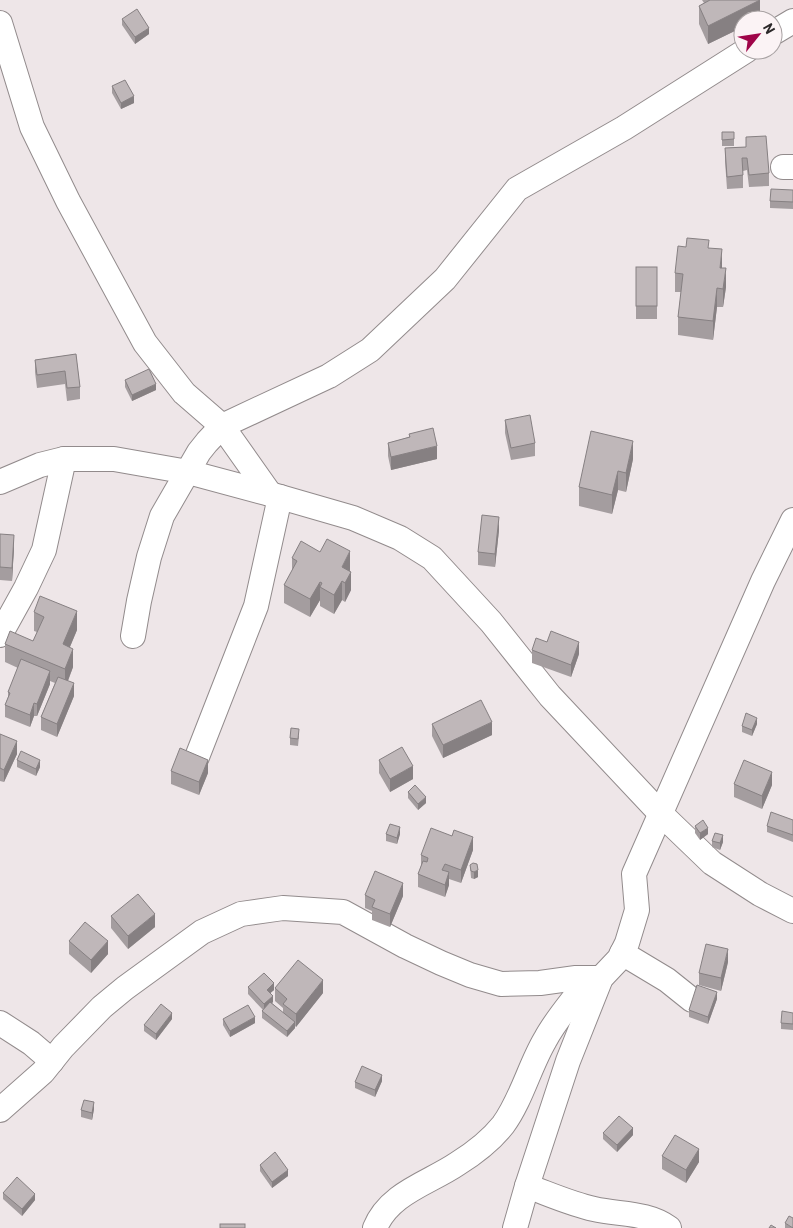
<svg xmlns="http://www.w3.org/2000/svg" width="793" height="1228" viewBox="0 0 793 1228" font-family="Barlow,sans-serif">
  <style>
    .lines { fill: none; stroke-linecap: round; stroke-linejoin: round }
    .street-casing { stroke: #928b8c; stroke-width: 26 }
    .street { stroke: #fff; stroke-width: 24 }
    .wall { fill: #a49d9f }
    .shaded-wall { fill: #868082 }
    .building { fill: #bfb7b9; stroke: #868082 }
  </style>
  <rect width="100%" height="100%" fill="#eee6e8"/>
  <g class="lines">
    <g class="street-casing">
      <g id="street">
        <path d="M0 23 32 127 68 201 145 343 184 393 222 426 270 494"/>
        <path d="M773 33 793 21"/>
        <path d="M783 167H793"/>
        <path d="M0 482 40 465 64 459H114L188 472 270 494 353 518 400 538 432 558 491 622 550 696 660 813 712 863 760 894 793 911"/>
        <path d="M0 635 26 588 44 550 64 459"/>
        <path d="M133 636 139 601 149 557 162 516 199 452 207 442 222 426 329 376 370 350 445 279 517 189 624 128 747 50"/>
        <path d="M197 757 256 606 280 497"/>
        <path d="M622 953 667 980 692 1000"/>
        <path d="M0 1023 31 1043 52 1061"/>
        <path d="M0 1110 43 1072 63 1047 102 1007 125 988 202 932 241 914 283 908 343 912 405 946 441 963 470 975 501 984 540 983 576 978H601"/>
        <path d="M527 1186C549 1194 571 1204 594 1209 619 1215 647 1212 669 1228"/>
        <path d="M375 1228C389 1193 429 1183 457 1164 473 1154 491 1140 503 1125 521 1101 530 1065 545 1040 557 1017 575 999 589 978"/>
        <path d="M515 1228 527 1186 568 1061 601 978 619 959 627 943 637 910 634 874 763 581 793 520"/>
      </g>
    </g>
    <use href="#street" class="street"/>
  </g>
  <g class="wall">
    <path d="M702 0H760V19L758 20H743V27L708 44 699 24V6L704 3Z"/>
    <path d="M122 19 149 34 135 44 122 25Z"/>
    <path d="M112 86 134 103 121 109 112 93Z"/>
    <rect x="722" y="132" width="12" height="14"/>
    <path d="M746 137 769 173V186L749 187 747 170 743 171V188L727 189 725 161V148L746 147Z"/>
    <path d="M793 190V209L770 208V201Z"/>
    <path d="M686 247 709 248 722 268 726 287 723 307H717L713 340 678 335V317L681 292H675V273Z"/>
    <rect x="636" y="267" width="21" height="52"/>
    <path d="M76 354 80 387V399L67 401 65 384 37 388 35 372V360Z"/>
    <path d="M125 380 156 390 132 401 125 387Z"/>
    <path d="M505 420 535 443V456L511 460 505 433Z"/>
    <path d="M409 434 437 459 391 470 388 456V443L409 437Z"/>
    <path d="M633 459 626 492 618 490 612 514 579 506V487Z"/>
    <path d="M499 530 495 567 478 565V552Z"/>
    <path d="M0 534 14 548 12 581 0 580Z"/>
    <path d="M292 558 350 570 351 590 345 602 342 600 334 614 320 606V600L310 617 284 603V585L292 571Z"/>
    <path d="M34 612 77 630 70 647 73 667 68 681 74 696 57 737 41 730V717L55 683 50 681V684L37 716H34L30 727 5 717V705L8 697V692L18 668 5 662V644L33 641 37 632 34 631Z"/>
    <path d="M532 650 579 654 571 677 532 663Z"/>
    <path d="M432 724 492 735 443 758 432 736Z"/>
    <path d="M757 724 752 736 742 732V726Z"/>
    <path d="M0 734 17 754 4 782 0 781Z"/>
    <path d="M299 736 298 746 290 745V738Z"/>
    <path d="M17 760 40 767 36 776 17 767Z"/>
    <path d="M379 760 413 779 390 792 379 773Z"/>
    <path d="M171 771 208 773 199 795 171 784Z"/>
    <path d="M734 784 772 785 762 809 734 797Z"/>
    <path d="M408 792 426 803 418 810 408 798Z"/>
    <path d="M793 820V842L767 832V826Z"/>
    <path d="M695 826 708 834 700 840 695 833Z"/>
    <path d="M386 834H400L397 844 386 841Z"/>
    <path d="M712 841 723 842 720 850 712 847Z"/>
    <path d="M473 850 461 883 449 879V885L445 897 418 887V874L421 866V855Z"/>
    <path d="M470 865 478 877 474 879 471 878Z"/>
    <path d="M365 895 403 896 390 927 372 920V911L365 908Z"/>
    <path d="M111 916 155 927 128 949 111 928Z"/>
    <path d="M69 941 108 954 91 973 69 954Z"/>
    <path d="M728 962 721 991 699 985V973Z"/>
    <path d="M248 987 274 990 270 993 273 1002 272 1003 283 1013V1008L275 1001V988L323 993 296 1027 295 1026V1028L287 1037 262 1018V1011L263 1010 248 994Z"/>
    <path d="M717 999 708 1024 689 1017V1010Z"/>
    <path d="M793 1013V1030L781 1029V1023Z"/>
    <path d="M172 1019 156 1040 144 1031V1025Z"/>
    <path d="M223 1019 255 1023 230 1037 223 1025Z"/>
    <path d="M382 1081 375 1097 355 1088V1082Z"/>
    <path d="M94 1109 92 1120 81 1117V1110Z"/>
    <path d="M603 1133 633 1135 617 1152 603 1139Z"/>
    <path d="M662 1156 699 1162 686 1183 662 1169Z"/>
    <path d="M260 1165 288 1176 272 1188 260 1171Z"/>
    <path d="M3 1193 35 1200 22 1216 3 1199Z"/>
    <path d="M785 1223 793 1228H785Z"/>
  </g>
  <g class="shaded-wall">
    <path d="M760 0V19L758 20H743V27L708 44V26Z"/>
    <path d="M149 28V34L135 44V37Z"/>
    <path d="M134 96V103L121 109V103Z"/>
    <path d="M722 249V268H720Z"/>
    <path d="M726 268V287L723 307V289Z"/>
    <path d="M717 288V307L713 340V321Z"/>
    <path d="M156 384V390L132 401V395Z"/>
    <path d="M633 441V459L626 492V473Z"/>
    <path d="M437 446V459L391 470V457Z"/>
    <path d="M618 471V490L612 514V495Z"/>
    <path d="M499 517V530L495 567V554Z"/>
    <path d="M14 535V548L12 581V568Z"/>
    <path d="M350 551V570L343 583 342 567Z"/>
    <path d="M351 572V590L345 602V583Z"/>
    <path d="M342 581V600L334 614V595Z"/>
    <path d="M320 582V600L310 617V599Z"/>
    <path d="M77 611V630L63 663V644Z"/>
    <path d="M579 642V654L571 677V665Z"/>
    <path d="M73 649V667L65 688V669Z"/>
    <path d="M50 671V684L37 716V704Z"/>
    <path d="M74 683V696L57 737V724Z"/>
    <path d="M34 703V716L30 727V715Z"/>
    <path d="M757 718V724L752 736V730Z"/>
    <path d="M492 722V735L443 758V745Z"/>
    <path d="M17 741V754L4 782V770Z"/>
    <path d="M40 760V767L36 776V769Z"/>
    <path d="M208 760V773L199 795V782Z"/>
    <path d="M413 766V779L390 792V779Z"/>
    <path d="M772 772V785L762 809V796Z"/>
    <path d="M426 797V803L418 810V804Z"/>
    <path d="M400 827V834L397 844V838Z"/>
    <path d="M708 828V834L700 840V833Z"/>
    <path d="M723 835V842L720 850V843Z"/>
    <path d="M473 837V850L461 883V870Z"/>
    <path d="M478 870V877L474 879V872Z"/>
    <path d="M449 872V885L445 897V885Z"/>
    <path d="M403 883V896L390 927V914Z"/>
    <path d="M155 914V927L128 949V936Z"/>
    <path d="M108 941V954L91 973V960Z"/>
    <path d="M728 949V962L721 991V978Z"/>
    <path d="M323 980V993L296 1027V1014Z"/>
    <path d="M274 983V990L267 996V990Z"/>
    <path d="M717 992V999L708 1024V1017Z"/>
    <path d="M273 996V1002L264 1011V1004Z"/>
    <path d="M172 1013V1019L156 1040V1034Z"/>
    <path d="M255 1017V1023L230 1037V1031Z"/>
    <path d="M295 1022V1028L287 1037V1031Z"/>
    <path d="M382 1075V1081L375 1097V1090Z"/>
    <path d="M94 1102V1109L92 1120V1113Z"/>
    <path d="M633 1128V1135L617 1152V1145Z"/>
    <path d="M699 1149V1162L686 1183V1170Z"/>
    <path d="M288 1170V1176L272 1188V1182Z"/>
    <path d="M35 1194V1200L22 1216V1209Z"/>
  </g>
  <g class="building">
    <path d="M710 0H760L708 26 699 6Z"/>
    <path d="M137 9 149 28 135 37 122 19Z"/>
    <path d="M125 80 134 96 121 103 112 86Z"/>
    <path d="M722 132H734V139L722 140Z"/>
    <path d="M766 136 769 173 749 175 747 158H742L743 175 727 177 725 148 746 147V137Z"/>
    <path d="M771 189 793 190V202L770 201Z"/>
    <path d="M687 238 709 240 708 248 722 249 720 268H726L723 289 717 288 713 321 678 317 683 274 675 273 678 246 686 247Z"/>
    <rect x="636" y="267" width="21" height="39"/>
    <path d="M76 354 80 387 67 388 65 371 37 375 35 360Z"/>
    <path d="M149 369 156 384 132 395 125 380Z"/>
    <path d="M530 415 535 443 511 448 505 420Z"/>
    <path d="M433 428 437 446 391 457 388 443 410 437 409 434Z"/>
    <path d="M591 431 633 441 626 473 618 471 612 495 579 487Z"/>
    <path d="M482 515 499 517 495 554 478 552Z"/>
    <path d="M0 534 14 535 12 568 0 567Z"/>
    <path d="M327 539 350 551 342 567 351 572 345 583 342 581 334 595 320 587 322 583 320 582 310 599 284 585 297 561 292 558 301 541 320 552Z"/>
    <path d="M40 596 77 611 63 644 73 649 65 669 5 644 10 631 33 641 44 617 34 612Z"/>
    <path d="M551 631 579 642 571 665 532 650 536 638 547 642Z"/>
    <path d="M21 659 50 671 37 704 34 703 30 715 5 705 10 693 8 692Z"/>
    <path d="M58 677 74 683 57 724 41 717Z"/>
    <path d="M481 700 492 722 443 745 432 724Z"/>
    <path d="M746 713 757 718 752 730 742 726Z"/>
    <path d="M291 728 299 729 298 739 290 738Z"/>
    <path d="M0 734 17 741 4 770 0 768Z"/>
    <path d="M402 747 413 766 390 779 379 760Z"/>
    <path d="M180 748 208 760 199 782 171 771Z"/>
    <path d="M21 751 40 760 36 769 17 760Z"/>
    <path d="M744 760 772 772 762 796 734 784Z"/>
    <path d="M415 785 426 797 418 804 408 792Z"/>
    <path d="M771 812 793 820V835L767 826Z"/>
    <path d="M703 820 708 828 700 833 695 826Z"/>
    <path d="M390 824 400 827 397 838 386 834Z"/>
    <path d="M431 828 452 836 454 830 473 837 461 870 445 864 442 870 449 872 445 885 418 874 423 861 427 862 428 858 421 855Z"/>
    <path d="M715 833 723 835 720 843 712 841Z"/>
    <path d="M473 863 477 864 478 870 474 872 471 871 470 865Z"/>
    <path d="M375 871 403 883 390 914 372 907 375 900 365 895Z"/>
    <path d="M138 894 155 914 128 936 111 916Z"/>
    <path d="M85 922 108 941 91 960 69 941Z"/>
    <path d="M706 944 728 949 721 978 699 973Z"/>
    <path d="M298 960 323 980 296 1014 283 1004 287 999 275 988Z"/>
    <path d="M264 973 274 983 267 990 273 996 264 1004 248 987Z"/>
    <path d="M697 985 717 992 708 1017 689 1010Z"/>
    <path d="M270 1002 295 1022 287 1031 262 1011Z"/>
    <path d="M161 1004 172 1013 156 1034 144 1025Z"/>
    <path d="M248 1005 255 1017 230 1031 223 1019Z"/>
    <path d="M782 1011 793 1013V1024L781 1023Z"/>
    <path d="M362 1066 382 1075 375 1090 355 1082Z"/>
    <path d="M84 1100 94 1102 92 1113 81 1110Z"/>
    <path d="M619 1116 633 1128 617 1145 603 1133Z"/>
    <path d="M675 1135 699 1149 686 1170 662 1156Z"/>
    <path d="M275 1152 288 1170 272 1182 260 1165Z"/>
    <path d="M17 1177 35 1194 22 1209 3 1193Z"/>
    <path d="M789 1216 793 1218V1228L785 1223Z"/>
    <rect x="220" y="1224" width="25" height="4"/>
    <path d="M771 1225 776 1228H769Z"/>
  </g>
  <g transform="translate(758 35) rotate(60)"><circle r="24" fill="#fbf3f5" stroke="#a8a2a3"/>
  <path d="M0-4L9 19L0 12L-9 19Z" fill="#9f0449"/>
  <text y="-8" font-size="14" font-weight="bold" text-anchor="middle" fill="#2b2829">N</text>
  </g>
</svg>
